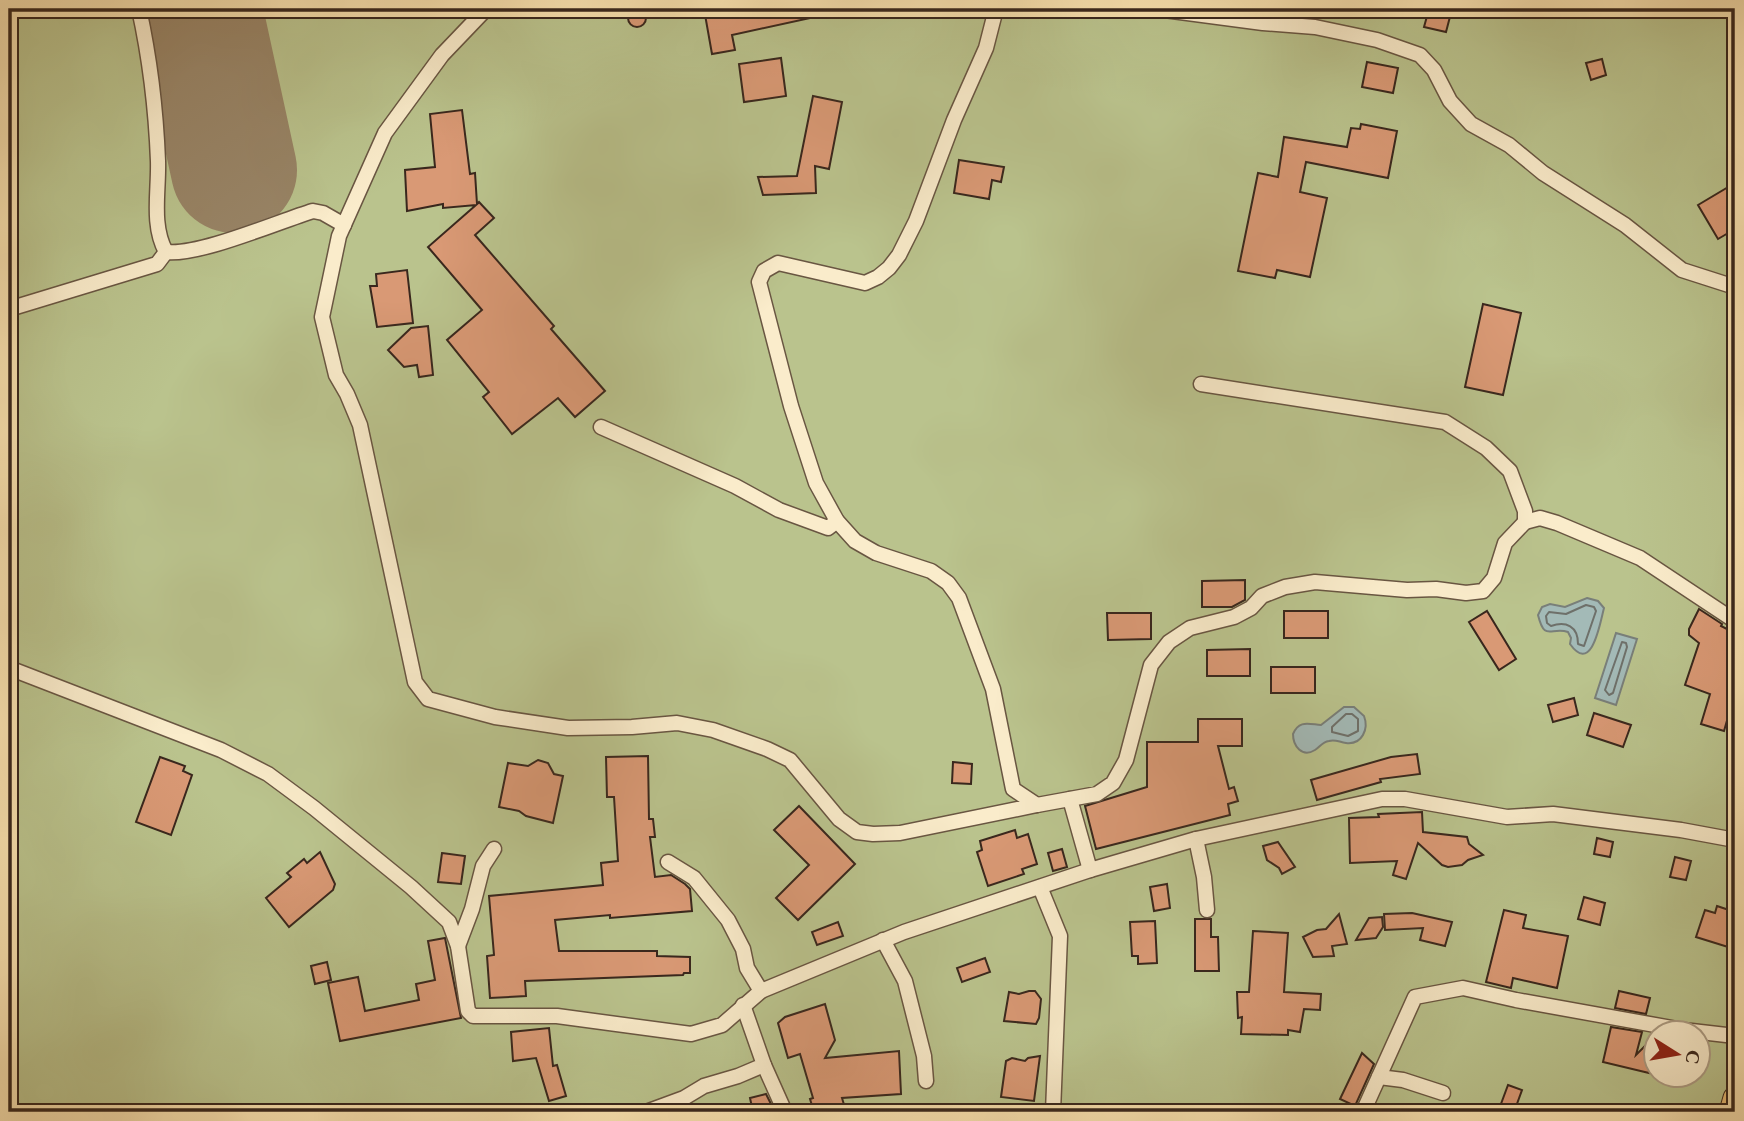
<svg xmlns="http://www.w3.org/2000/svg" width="1744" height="1121" viewBox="0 0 1744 1121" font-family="'EB Garamond',serif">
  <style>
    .green { fill: #bac38d; stroke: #7a7555; stroke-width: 2; fill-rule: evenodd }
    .water { fill: #a3bab7; stroke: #797f79; stroke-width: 2 }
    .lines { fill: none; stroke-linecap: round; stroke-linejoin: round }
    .shore { stroke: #6e706a; stroke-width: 2 }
    .runway { stroke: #988466; stroke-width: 126 }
    .building { fill: #d99975; stroke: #39271d; stroke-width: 2 }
    .street-casing { stroke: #695642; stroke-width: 17 }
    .primary-casing { stroke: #39271d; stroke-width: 25 }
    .street { stroke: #faeccb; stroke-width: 14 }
    .primary { stroke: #ecc078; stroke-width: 23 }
  </style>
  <rect width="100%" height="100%" fill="#f8e1af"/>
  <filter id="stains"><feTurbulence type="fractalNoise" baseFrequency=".00286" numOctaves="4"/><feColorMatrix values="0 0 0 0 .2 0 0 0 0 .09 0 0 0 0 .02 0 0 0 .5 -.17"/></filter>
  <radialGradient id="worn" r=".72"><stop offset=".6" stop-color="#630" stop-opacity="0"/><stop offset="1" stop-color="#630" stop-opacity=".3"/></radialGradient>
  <path class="green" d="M9 9H1735V1112H9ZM1656 1034H1698V1076H1656Z"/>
  <g class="water">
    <path d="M1587 598 1598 601 1604 608C1600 623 1592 675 1570 644L1571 638 1568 632C1551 626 1545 643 1538 615L1542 607 1550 604 1565 607Z"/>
    <path d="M1616 633 1637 639 1616 705 1595 698Z"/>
    <path d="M1344 707H1354L1364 716C1369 729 1362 745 1346 743 1339 742 1335 739 1329 741 1322 742 1320 747 1315 750 1302 758 1293 746 1293 734 1299 720 1308 724 1321 725Z"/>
  </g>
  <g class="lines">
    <g class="shore">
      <path d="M1586 605 1594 607 1596 611 1584 646 1578 644C1578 626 1566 621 1551 626L1547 623 1546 616 1549 612 1566 614Z"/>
      <path d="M1622 642 1626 643 1627 647 1613 693 1609 695 1605 690Z"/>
      <path d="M1346 714H1352L1358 719V731L1348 736 1332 732V727Z"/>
    </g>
    <path class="runway" d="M199 9 234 170"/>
  </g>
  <g class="building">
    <circle cx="637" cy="18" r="9"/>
    <path d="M704 9H823L824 15 732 35 735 50 712 54Z"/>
    <path d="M1429 9H1452L1446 32 1424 27Z"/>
    <path d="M781 58 786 96 744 102 739 64Z"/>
    <path d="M1602 59 1606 75 1591 80 1586 63Z"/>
    <path d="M1367 62 1398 68 1393 93 1362 87Z"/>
    <path d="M813 96 842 102 829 169 815 166 816 193 763 195 758 177 797 176Z"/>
    <path d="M462 110 470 174 475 173 477 204 479 202 494 218 475 235 554 326 551 329 605 391 575 417 558 398 512 434 483 397 489 392 447 340 482 310 428 247 476 205 443 208V204L407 211 405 170 435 167 430 114Z"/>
    <path d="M1361 124 1397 131 1388 178 1306 162 1300 192 1327 198 1310 277 1277 270 1275 278 1238 271 1258 173 1278 177 1284 137 1347 147 1351 128 1360 129Z"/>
    <path d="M959 160 1004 167 1001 182 992 180 989 199 954 193Z"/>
    <path d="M1735 183V229L1718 239 1698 205Z"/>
    <path d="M407 270 413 323 377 327 370 286H377L376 274Z"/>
    <path d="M1483 304 1521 313 1503 395 1465 387Z"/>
    <path d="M428 326 433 375 419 377 417 365 404 367 388 350 411 328Z"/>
    <path d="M1245 580V600L1232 607H1202V581Z"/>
    <path d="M1699 609 1722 624 1721 626 1735 633V669L1728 691 1732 692 1729 700 1730 710 1724 731 1701 724 1710 694 1685 685 1699 643 1689 635V629Z"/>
    <rect x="1284" y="611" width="44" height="27"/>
    <path d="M1487 611 1516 659 1499 670 1469 622Z"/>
    <path d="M1107 613H1151V639L1108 640Z"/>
    <path d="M1250 649V676H1207V650Z"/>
    <rect x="1271" y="667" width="44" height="26"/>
    <path d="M1574 698 1578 715 1553 722 1548 705Z"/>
    <path d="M1594 713 1631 725 1623 747 1587 735Z"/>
    <path d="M1198 719H1242V746H1218L1229 789 1234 787 1238 801 1228 804 1230 815 1096 849 1085 806 1147 787V742H1198Z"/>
    <path d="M1417 754 1420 774 1380 779 1381 782 1317 800 1311 780 1391 757Z"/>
    <path d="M648 756 649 819H653L655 837H650L655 877 671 875 685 884 690 889 692 911 610 918V915L555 920 559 951H657V956L690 957V973H684L683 975 525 981 526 996 490 998 487 956 494 955 489 896 603 885 601 863 618 861 614 797H607L606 757Z"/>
    <path d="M160 757 185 766 183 771 192 775 171 835 136 822Z"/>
    <path d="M538 760 548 763 554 774 563 776 553 823 526 816 519 811 499 807 508 763 528 766Z"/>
    <path d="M953 762 972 764 971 784 952 783Z"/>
    <path d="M799 806 855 864 798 920 776 898 809 865 774 830Z"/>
    <path d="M1422 812 1423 832 1467 837 1469 844 1483 855 1468 860 1462 865 1448 867 1442 865 1418 843 1406 879 1393 875 1397 861 1350 863 1349 818 1379 817 1378 814Z"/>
    <path d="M1015 830 1017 838 1028 834 1037 864 1022 869 1024 874 988 886 977 852 982 850 980 841Z"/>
    <path d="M1597 838 1613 842 1610 857 1594 854Z"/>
    <path d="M1278 842 1295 867 1282 874 1279 868 1267 860 1263 846Z"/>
    <path d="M1062 849 1067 867 1053 871 1048 853Z"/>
    <path d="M320 852 335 884 333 890 289 927 266 898 291 877 287 873 304 859 307 863Z"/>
    <path d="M442 853 465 856 461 884 438 882Z"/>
    <path d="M1675 857 1691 861 1686 880 1670 877Z"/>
    <path d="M1167 884 1170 908 1154 911 1150 887Z"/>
    <path d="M1584 897 1605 903 1600 925 1578 919Z"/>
    <path d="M1717 906 1735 912V921L1728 947 1696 937 1705 910 1715 913Z"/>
    <path d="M1504 910 1526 915 1523 928 1568 936 1557 988 1513 978 1511 988 1486 982Z"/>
    <path d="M1412 913 1452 922 1445 946 1420 940 1423 928 1385 930 1384 914Z"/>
    <path d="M1339 914 1347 944 1332 946 1334 956 1313 957 1303 937 1317 930 1326 929Z"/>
    <path d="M1382 917 1383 927 1376 938 1356 940 1369 918Z"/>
    <path d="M1195 919H1211V937H1218L1219 971H1195Z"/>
    <path d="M1155 921 1157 963 1138 964V956H1132L1130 922Z"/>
    <path d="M838 922 843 936 817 945 812 932Z"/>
    <path d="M1253 931 1288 933 1284 992 1321 994 1320 1010 1304 1009 1300 1032 1288 1030V1035L1241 1034 1242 1017 1238 1018 1237 992H1249Z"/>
    <path d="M445 938 461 1018 340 1041 328 983 358 977 365 1011 419 1000 416 984 435 980 428 941Z"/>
    <path d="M985 958 990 972 962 982 957 968Z"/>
    <path d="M327 962 331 980 315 984 311 966Z"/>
    <path d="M1029 991H1035L1041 999 1039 1018 1036 1024 1004 1021 1009 992 1019 994Z"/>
    <path d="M1619 991 1650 998 1646 1014 1615 1008Z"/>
    <path d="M825 1004 835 1040 825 1058 899 1051 901 1094 842 1098 845 1108 830 1112H814L810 1099 813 1098 800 1054 788 1058 778 1023 785 1017Z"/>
    <path d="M1611 1027 1642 1032 1636 1055 1656 1035 1649 1073 1603 1062Z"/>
    <path d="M549 1028 553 1066 557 1065 566 1096 549 1101 536 1058 513 1061 511 1032Z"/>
    <path d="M1362 1053 1374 1064 1355 1106 1340 1099Z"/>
    <path d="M1040 1056 1034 1101 1001 1097 1006 1061 1012 1058 1025 1061 1028 1058Z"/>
    <path d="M1508 1085 1522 1090 1514 1112H1498Z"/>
    <path d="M766 1094 775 1112H753L750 1098Z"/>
  </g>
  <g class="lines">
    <g class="street-casing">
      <g id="street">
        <path d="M486 9 442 55 385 133 339 236 322 317 336 375 347 394 360 425 415 682 428 699 495 717 568 728 632 727 677 723 713 730 767 749 790 760 839 819 857 832 873 834 900 833 1037 805 1013 789 993 689 959 598 948 583 931 571 876 553 855 541 837 521 816 483 791 406 759 282 764 271 778 263 865 283 878 277 889 268 899 255 916 221 954 120 986 48 996 9"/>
        <path d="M1157 9 1263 23 1315 27 1377 40 1420 55 1434 70 1450 101 1471 124 1509 145 1543 173 1625 225 1682 270 1735 287"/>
        <path d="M166 252C199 256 277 222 313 211L323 213 344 225"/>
        <path d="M9 309 157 264 166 252C151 225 159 191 158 161 156 110 150 59 139 9"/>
        <path d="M1201 384 1445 422 1486 448 1510 471 1525 511V522L1540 518 1557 523 1640 558 1735 621"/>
        <path d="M601 427 735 486 779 510 828 528 837 521"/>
        <path d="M9 668 221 750 268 774 314 808 411 887 449 922 458 946 468 1011 473 1016H557L691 1034 722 1025 761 991 747 968 743 949 728 920 694 878 668 862"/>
        <path d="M1070 799 1090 870"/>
        <path d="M1037 805 1097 794 1113 783 1126 760 1151 665 1169 642 1190 628 1234 617 1251 608 1262 596 1285 587 1315 582 1407 590 1436 589 1466 593 1483 591 1494 578 1505 543 1525 522"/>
        <path d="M1196 839 1204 877 1207 910"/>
        <path d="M1040 887 1060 936 1053 1112"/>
        <path d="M883 940 905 981 924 1056 926 1081"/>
        <path d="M458 946 472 909 483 866 494 849"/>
        <path d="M761 991 904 932 1090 870 1196 839 1382 799H1405L1507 817 1553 814 1681 830 1735 840"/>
        <path d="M764 1065 785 1112"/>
        <path d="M1379 1077 1403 1080 1443 1093"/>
        <path d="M646 1112 684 1098 704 1086 738 1076 764 1065 743 1005"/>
        <path d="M1363 1112 1415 997 1463 988 1516 1000 1683 1030 1735 1036"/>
      </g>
    </g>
    <g class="primary-casing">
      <path id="primary" d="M1731 1112 1735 1098"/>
    </g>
    <use href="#street" class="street"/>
    <use href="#primary" class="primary"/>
  </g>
  <rect width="1744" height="1121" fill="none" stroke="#f8e1af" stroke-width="35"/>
  <rect x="10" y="10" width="1723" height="1100" fill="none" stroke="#39271d" stroke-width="3.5"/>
  <rect x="18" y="18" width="1709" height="1086" fill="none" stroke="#39271d" stroke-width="2"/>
  <g transform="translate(1677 1054) rotate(101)"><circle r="33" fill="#faeccb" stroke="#ad9d85" stroke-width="2"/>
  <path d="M0-5L12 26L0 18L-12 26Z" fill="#8f2418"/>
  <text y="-10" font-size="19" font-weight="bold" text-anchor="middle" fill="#39271d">С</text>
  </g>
  <rect width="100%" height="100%" filter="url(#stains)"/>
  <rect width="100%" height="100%" fill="url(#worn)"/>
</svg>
